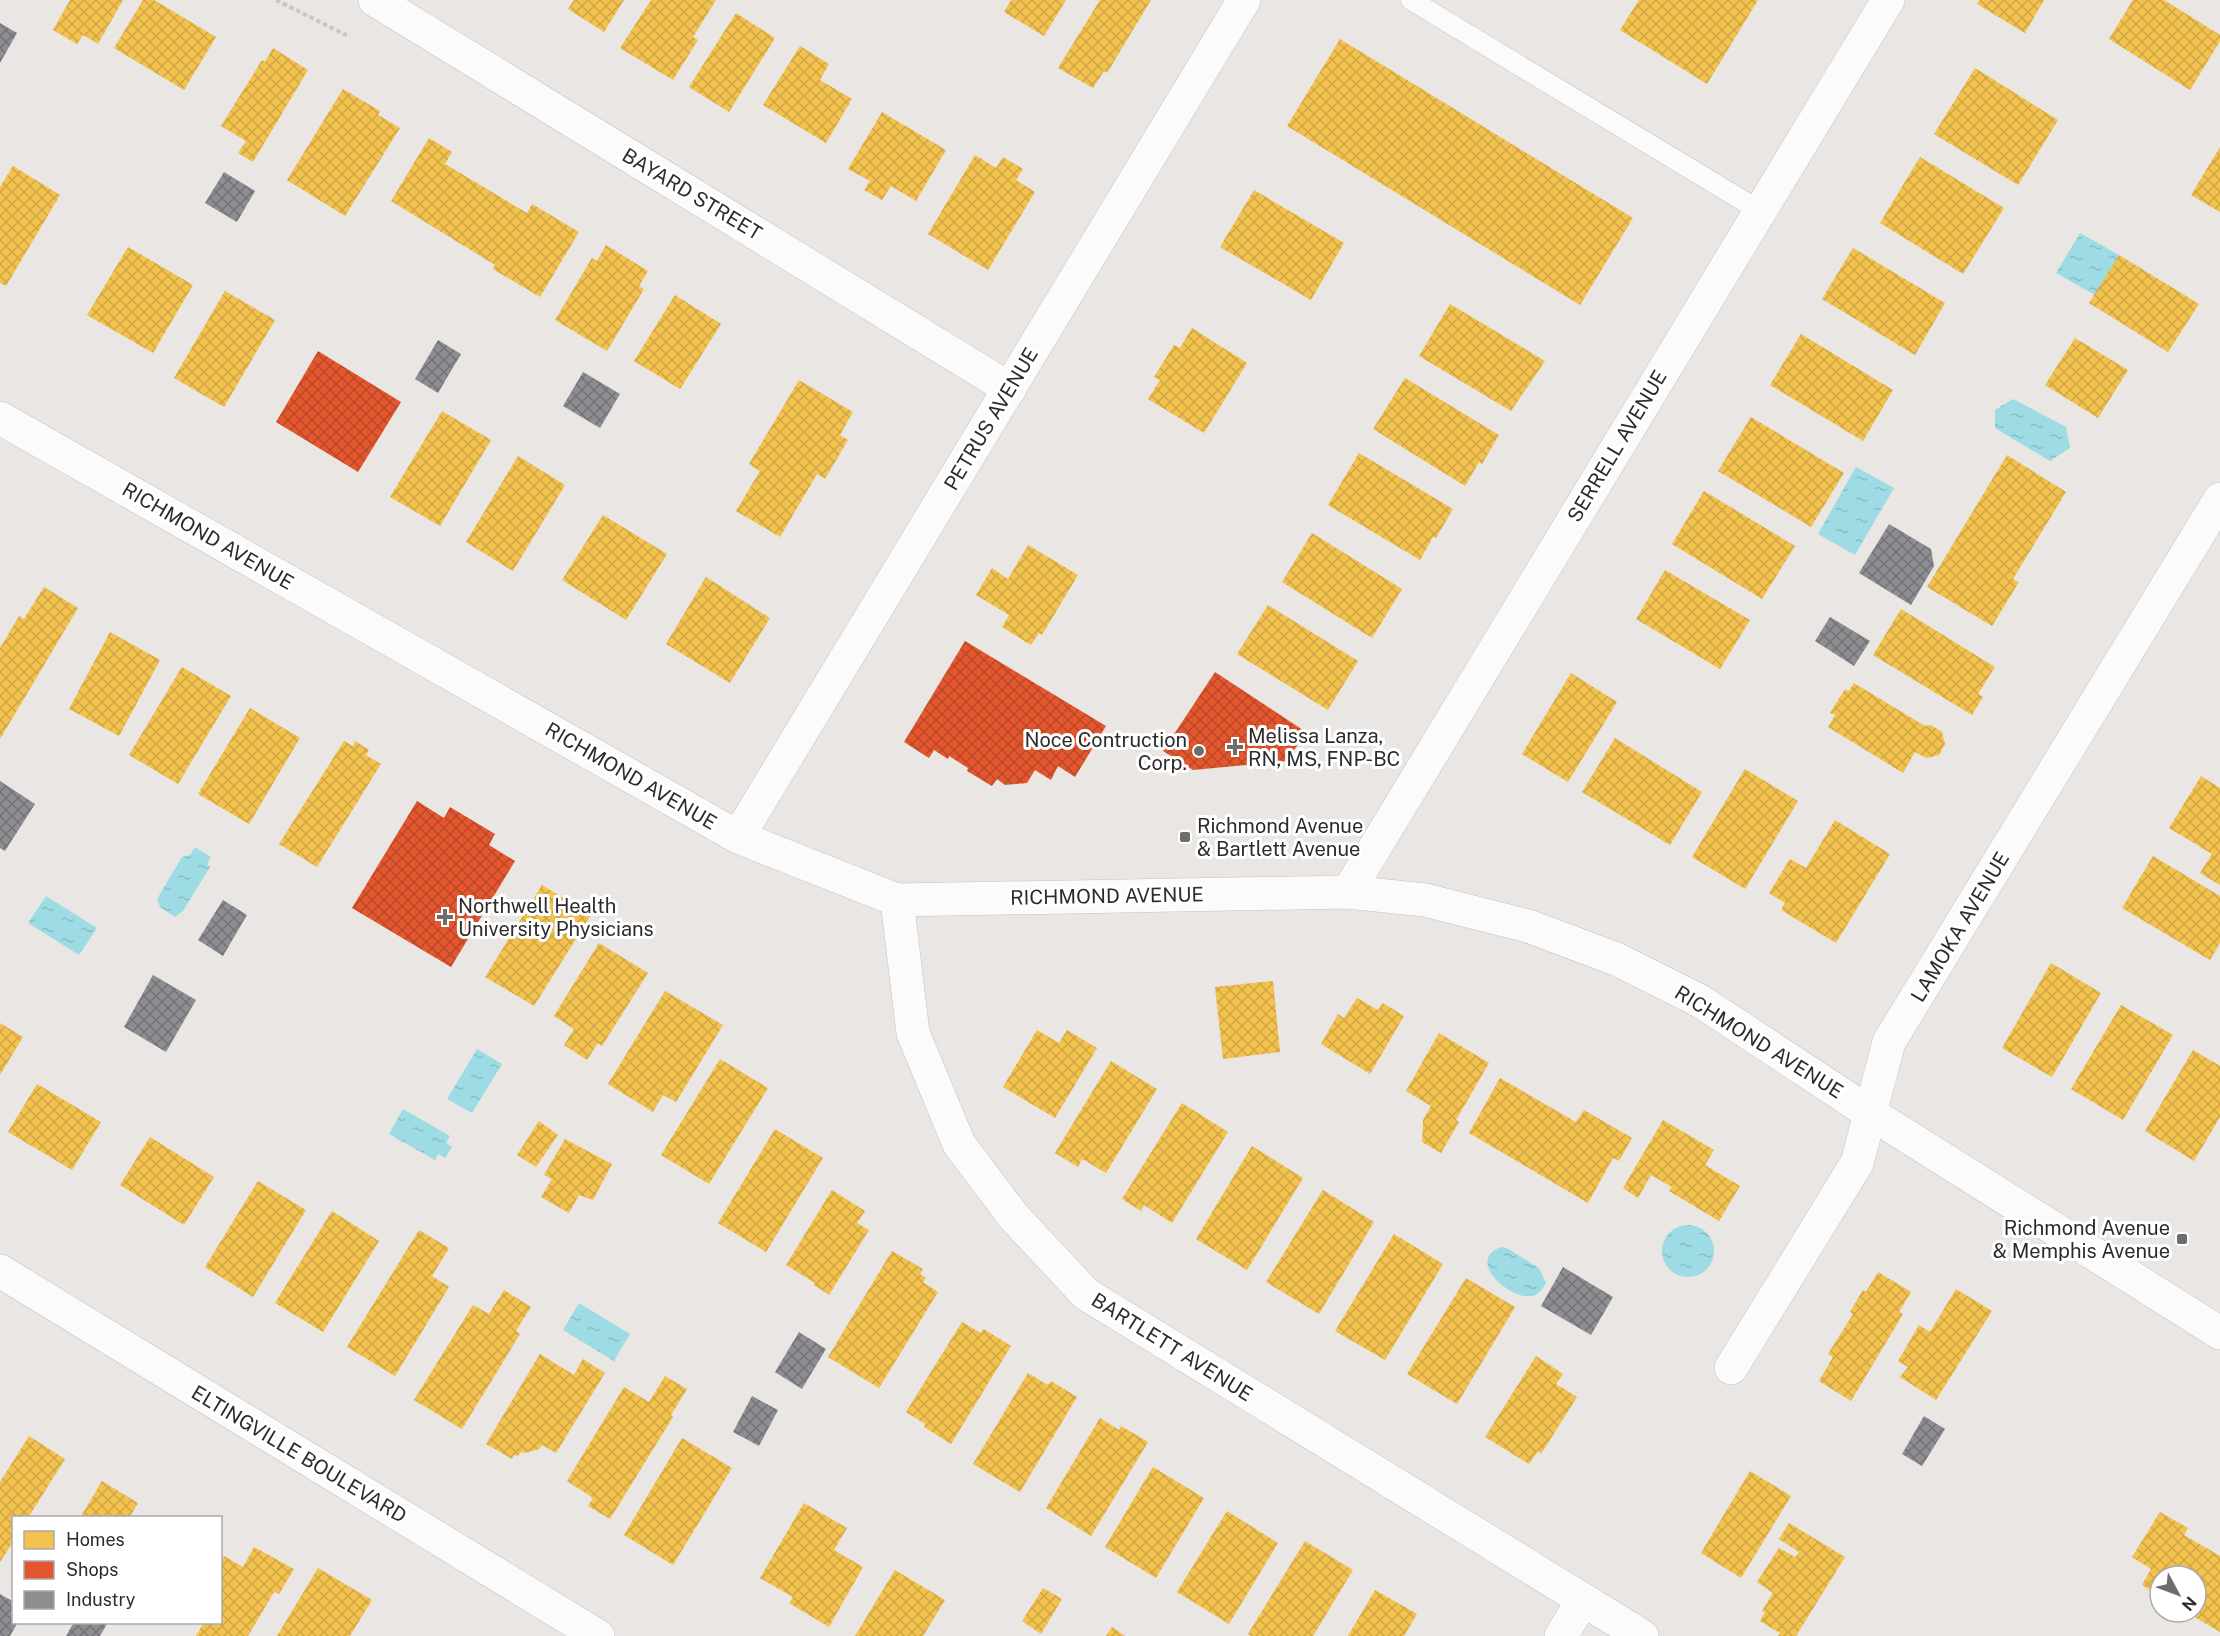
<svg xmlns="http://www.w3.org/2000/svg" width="2220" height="1636" viewBox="0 0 2220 1636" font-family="'Public Sans',sans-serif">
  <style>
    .water { fill: url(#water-ripples) }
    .homes { fill: url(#homes-cross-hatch) }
    .shops { fill: url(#shops-cross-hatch) }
    .industry { fill: url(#industry-cross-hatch) }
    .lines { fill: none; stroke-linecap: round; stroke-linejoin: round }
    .service-casing { stroke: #c4c3c3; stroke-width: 21 }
    .minor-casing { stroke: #c4c3c3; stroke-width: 34 }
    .secondary-casing { stroke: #c4c3c3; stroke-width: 34 }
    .path { stroke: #c7c7c6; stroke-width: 4; stroke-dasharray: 4.5 3; stroke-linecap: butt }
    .service { stroke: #fcfbfb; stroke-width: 20 }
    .minor { stroke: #fcfbfb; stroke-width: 33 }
    .secondary { stroke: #fcfbfb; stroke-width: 33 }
    .poi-dot { fill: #6e6d6c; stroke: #fff; stroke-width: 2 }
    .labels { text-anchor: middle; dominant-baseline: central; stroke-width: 6; stroke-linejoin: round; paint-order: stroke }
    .street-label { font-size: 20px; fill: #2c2c2c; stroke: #fff }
    .poi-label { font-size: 20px; fill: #2c2c2c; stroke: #fff; text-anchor: start }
  </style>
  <defs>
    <pattern id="water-ripples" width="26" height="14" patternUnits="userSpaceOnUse" patternTransform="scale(1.5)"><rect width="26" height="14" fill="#9ddce4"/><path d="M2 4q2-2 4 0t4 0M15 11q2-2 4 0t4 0" fill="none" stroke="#87bdc4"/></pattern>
    <pattern id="homes-cross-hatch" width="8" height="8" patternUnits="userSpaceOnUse" patternTransform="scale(1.5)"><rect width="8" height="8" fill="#f2c14e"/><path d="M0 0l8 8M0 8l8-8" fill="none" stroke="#d0a644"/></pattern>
    <pattern id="shops-cross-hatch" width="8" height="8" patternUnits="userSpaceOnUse" patternTransform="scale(1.5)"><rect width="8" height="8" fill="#e4572e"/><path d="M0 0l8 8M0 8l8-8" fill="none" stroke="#b94827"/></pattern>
    <pattern id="industry-cross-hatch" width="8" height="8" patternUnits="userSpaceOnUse" patternTransform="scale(1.5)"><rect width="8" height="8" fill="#8d8d92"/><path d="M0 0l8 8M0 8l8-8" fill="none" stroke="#737377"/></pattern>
  </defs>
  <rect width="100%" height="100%" fill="#e9e6e3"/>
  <g class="water">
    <path d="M2080 233 2119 255 2095 295 2056 273Z"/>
    <path d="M2013 399 2066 427 2070 448 2050 461 1995 428V410Z"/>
    <path d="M1856 467 1894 488 1855 555 1818 534Z"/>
    <path d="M195 847 211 857 207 864 210 867 183 911 175 917 160 907 157 899 182 857 190 855Z"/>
    <path d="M46 896 97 928 79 955 28 923Z"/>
    <path d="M477 1049 502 1064 472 1113 447 1099Z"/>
    <path d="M403 1109 450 1136 446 1143 452 1147 445 1158 438 1154 435 1160 389 1134Z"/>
    <circle cx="1688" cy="1251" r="26"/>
    <path d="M1501 1247 1507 1248 1539 1268 1546 1283C1542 1289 1539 1295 1532 1296 1512 1301 1464 1261 1501 1247Z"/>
    <path d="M579 1303 630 1334 614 1361 563 1330Z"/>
  </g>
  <g class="homes">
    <path d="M70 0H123L98 44 83 35 77 44 53 30Z"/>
    <path d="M143 0H154L216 37 184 90 114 48Z"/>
    <path d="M574 0H624L604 32 568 9Z"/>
    <path d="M651 0H716L693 37 698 40 673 80 620 48Z"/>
    <path d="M1011 0H1066L1044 36 1004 12Z"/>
    <path d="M1100 0H1151L1107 73 1104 71 1093 88 1058 68Z"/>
    <path d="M1639 0H1758L1707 84 1620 30Z"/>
    <path d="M1980 0H2044L2025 33 1977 4Z"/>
    <path d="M2133 0H2164L2220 35V41L2190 90 2109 39Z"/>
    <path d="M736 13 775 38 729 112 689 87Z"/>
    <path d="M1340 39 1633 218 1580 305 1287 126Z"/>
    <path d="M800 46 829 64 820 80 852 99 826 143 763 105Z"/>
    <path d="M273 48 308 70 253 162 238 153 246 141 221 126 262 60 265 62Z"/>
    <path d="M1975 68 2058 120 2018 185 1934 134Z"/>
    <path d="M343 89 380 111 378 115 400 128 345 216 287 180Z"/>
    <path d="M882 112 946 150 916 201 891 186 882 200 864 190 870 181 848 169Z"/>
    <path d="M429 138 452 152 445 164 527 213 532 204 579 232 540 297 493 269 495 265 391 201Z"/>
    <path d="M2220 147V212L2191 195Z"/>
    <path d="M975 155 996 168 1003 157 1023 169 1016 180 1035 192 988 270 928 234Z"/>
    <path d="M1920 157 2004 208 1963 274 1880 223Z"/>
    <path d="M13 166 60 195 6 286 0 283V187Z"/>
    <path d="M1254 190 1344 243 1311 300 1220 247Z"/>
    <path d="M606 245 648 271 639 286 644 289 607 351 555 320 592 258 597 261Z"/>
    <path d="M128 247 193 285 153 353 87 315Z"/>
    <path d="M1853 248 1945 303 1915 355 1822 299Z"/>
    <path d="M2119 255 2199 304 2168 352 2089 303Z"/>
    <path d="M225 291 275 320 224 407 174 378Z"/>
    <path d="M675 295 721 324 680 389 634 361Z"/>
    <path d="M1450 304 1545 361 1511 411 1419 356Z"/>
    <path d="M1192 328 1247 363 1204 433 1148 399 1160 380 1154 377 1174 345 1180 348Z"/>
    <path d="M1801 334 1893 390 1863 441 1770 385Z"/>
    <path d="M2075 338 2128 370 2098 418 2045 385Z"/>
    <path d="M1405 378 1499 435 1482 464 1479 462 1465 486 1373 429Z"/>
    <path d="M799 380 853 412 840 435 848 440 825 479 817 474 780 537 736 511 760 471 749 464Z"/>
    <path d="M442 411 491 440 440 526 390 497Z"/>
    <path d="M1751 417 1844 473 1811 527 1718 471Z"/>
    <path d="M1359 453 1453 509 1436 538 1433 537 1420 560 1328 505Z"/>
    <path d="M2007 455 2066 492 2013 579 2019 582 1992 626 1927 587Z"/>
    <path d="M518 456 565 485 513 571 466 542Z"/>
    <path d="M1704 491 1795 546 1762 599 1672 544Z"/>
    <path d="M603 515 667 554 626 620 562 580Z"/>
    <path d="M1312 533 1402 589 1372 638 1282 582Z"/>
    <path d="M1028 545 1078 575 1042 635 1039 633 1031 645 1002 627 1009 615 976 595 992 568 1008 579Z"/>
    <path d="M1665 570 1750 620 1720 669 1636 619Z"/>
    <path d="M706 577 770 618 730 683 666 644Z"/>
    <path d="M44 587 78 608 0 739V648L19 616 24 619Z"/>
    <path d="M1268 605 1358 661 1328 710 1237 654Z"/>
    <path d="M1901 609 1995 667 1978 694 1983 697 1972 715 1873 655Z"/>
    <path d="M110 632 160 660 119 736 69 709Z"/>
    <path d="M182 667 231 696 178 784 129 755Z"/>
    <path d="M1571 673 1617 702 1568 782 1522 754Z"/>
    <path d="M1854 683 1925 726 1931 725 1942 732 1945 744 1939 755 1926 758 1915 752 1903 773 1828 727 1835 715 1830 713 1845 689 1849 691Z"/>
    <path d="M250 708 300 738 249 824 198 794Z"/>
    <path d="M1615 738 1702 792 1670 845 1582 792Z"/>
    <path d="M344 741 353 746 355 741 369 750 366 755 381 764 317 867 279 844Z"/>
    <path d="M1745 769 1798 801 1745 889 1692 857Z"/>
    <path d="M2201 776 2220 788V885L2200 873 2212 854 2169 828Z"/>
    <path d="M1835 820 1890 854 1836 943 1781 910 1785 903 1769 893 1790 859 1806 868Z"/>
    <path d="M2153 856 2220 896V943L2210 960 2122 908Z"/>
    <path d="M542 885 591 915 534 1006 485 977Z"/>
    <path d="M599 943 648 973 602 1046 598 1043 587 1060 564 1045 574 1029 554 1016Z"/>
    <path d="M2051 963 2101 993 2052 1077 2002 1048Z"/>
    <path d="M1273 981 1280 1052 1223 1059 1215 987Z"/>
    <path d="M665 991 723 1025 676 1102 663 1095 653 1112 608 1084Z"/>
    <path d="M1357 998 1378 1010 1383 1003 1404 1016 1370 1074 1321 1044 1338 1014 1344 1018Z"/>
    <path d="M2121 1005 2173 1035 2123 1120 2071 1089Z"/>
    <path d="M0 1023 23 1037 0 1075Z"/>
    <path d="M1037 1030 1059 1043 1067 1030 1097 1048 1055 1118 1003 1087Z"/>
    <path d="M1439 1033 1489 1063 1456 1120 1459 1122 1441 1153 1422 1142 1423 1120 1431 1106 1406 1091Z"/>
    <path d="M2193 1050 2220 1066V1117L2194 1161 2145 1131Z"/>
    <path d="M720 1059 768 1088 709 1184 661 1155Z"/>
    <path d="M1111 1061 1157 1089 1106 1173 1082 1159 1078 1167 1055 1153Z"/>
    <path d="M1500 1078 1576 1122 1584 1110 1632 1138 1619 1161 1613 1158 1588 1203 1469 1133Z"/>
    <path d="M37 1084 101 1122 72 1170 8 1132Z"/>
    <path d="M1182 1103 1228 1132 1172 1223 1144 1205 1141 1211 1122 1199Z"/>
    <path d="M1663 1120 1714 1150 1705 1165 1740 1186 1719 1221 1669 1191 1672 1187 1651 1175 1638 1198 1623 1188Z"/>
    <path d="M539 1121 558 1135 536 1167 517 1155Z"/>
    <path d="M775 1129 823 1158 766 1252 718 1223Z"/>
    <path d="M150 1137 214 1177 184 1225 120 1185Z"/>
    <path d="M565 1139 612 1164 593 1200 579 1195 569 1213 541 1197 552 1179 544 1175Z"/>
    <path d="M1252 1146 1303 1178 1247 1270 1196 1239Z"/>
    <path d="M258 1181 306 1210 253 1297 205 1267Z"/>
    <path d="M832 1190 865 1211 857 1223 869 1230 829 1295 814 1285 815 1283 786 1265Z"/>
    <path d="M1323 1190 1374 1222 1319 1314 1266 1282Z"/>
    <path d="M332 1211 379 1241 323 1332 275 1303Z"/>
    <path d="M419 1230 449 1248 432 1276 449 1287 395 1376 347 1347Z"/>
    <path d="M1394 1234 1443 1264 1385 1360 1335 1331Z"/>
    <path d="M892 1251 923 1269 920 1274 926 1278 923 1282 938 1292 879 1388 828 1357Z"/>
    <path d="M1878 1272 1911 1292 1899 1312 1903 1314 1851 1401 1819 1381 1833 1357 1828 1354 1853 1314 1850 1312 1863 1290 1866 1292Z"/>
    <path d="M1466 1278 1515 1307 1457 1404 1407 1374Z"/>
    <path d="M1956 1289 1992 1311 1936 1400 1900 1377 1908 1367 1898 1361 1919 1325 1930 1332Z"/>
    <path d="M504 1290 531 1307 516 1331 520 1334 462 1429 414 1400 473 1305 489 1314Z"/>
    <path d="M962 1322 981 1333 984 1329 1011 1346 951 1444 924 1427 925 1424 906 1412Z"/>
    <path d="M540 1354 574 1375 583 1359 605 1373 556 1453 542 1445 539 1449 525 1453 521 1452 518 1456 514 1455 512 1459 486 1444Z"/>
    <path d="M1536 1356 1563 1374 1556 1384 1577 1397 1541 1454 1538 1451 1529 1464 1485 1437Z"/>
    <path d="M1028 1373 1048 1385 1051 1381 1077 1397 1020 1492 973 1464Z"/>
    <path d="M665 1376 687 1389 671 1415 673 1417 610 1519 588 1506 593 1498 567 1481 624 1387 649 1402Z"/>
    <path d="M1100 1418 1119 1430 1121 1426 1148 1442 1091 1536 1046 1508Z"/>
    <path d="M29 1436 65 1459 28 1518H14V1540L0 1562V1482Z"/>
    <path d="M682 1438 732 1468 673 1565 624 1535Z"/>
    <path d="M1153 1467 1204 1498 1156 1578 1105 1547Z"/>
    <path d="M1750 1471 1791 1496 1741 1578 1701 1553Z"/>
    <path d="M102 1481 138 1503 129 1518H80Z"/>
    <path d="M804 1503 847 1528 834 1550 863 1567 829 1627 789 1603 793 1597 760 1578Z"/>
    <path d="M1227 1511 1278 1543 1229 1624 1177 1592Z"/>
    <path d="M2160 1512 2188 1528 2184 1535 2220 1556V1632L2186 1612H2196V1576H2160V1596L2142 1585 2151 1569 2132 1557Z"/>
    <path d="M1789 1523 1845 1557 1796 1636H1778L1780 1633 1760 1621 1765 1612 1762 1611 1773 1593 1757 1582 1779 1548 1795 1557 1799 1552 1779 1539Z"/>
    <path d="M1305 1541 1353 1570 1313 1636H1251L1248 1634Z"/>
    <path d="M254 1547 294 1569 279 1594 274 1592 248 1636H196L204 1622H220V1562L224 1556 243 1567Z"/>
    <path d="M318 1568 372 1600 350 1636H277Z"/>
    <path d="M895 1570 945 1600 923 1636H855Z"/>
    <path d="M1043 1588 1062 1599 1041 1634 1022 1621Z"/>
    <path d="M1375 1590 1417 1614 1404 1636H1348Z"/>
    <path d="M1112 1627 1125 1636H1106Z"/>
  </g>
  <g class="shops">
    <path d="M318 351 401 402 358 472 276 422Z"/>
    <path d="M965 641 1106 726 1075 777 1058 766 1051 780 1035 770 1027 783 1005 785 997 779 992 786 967 771 968 768 949 756 948 759 934 750 929 758 904 742Z"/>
    <path d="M1215 672 1306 732 1287 761 1193 770 1163 751Z"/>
    <path d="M417 801 444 818 450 807 495 834 489 845 515 861 451 967 352 908Z"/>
  </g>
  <g class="industry">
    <path d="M0 23 17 33 0 63Z"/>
    <path d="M224 172 255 191 237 222 205 203Z"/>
    <path d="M438 340 461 354 438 393 415 379Z"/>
    <path d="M583 372 620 394 600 428 563 406Z"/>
    <path d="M1889 524 1931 549 1934 566 1911 605 1859 573Z"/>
    <path d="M1830 617 1870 641 1854 666 1815 641Z"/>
    <path d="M0 781 35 804 5 851 0 848Z"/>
    <path d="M223 900 247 915 223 956 198 940Z"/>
    <path d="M153 975 196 1000 166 1052 124 1027Z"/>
    <path d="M1563 1267 1613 1297 1591 1335 1541 1306Z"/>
    <path d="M799 1332 826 1349 802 1389 775 1372Z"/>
    <path d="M752 1396 778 1410 759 1446 733 1432Z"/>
    <path d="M1924 1416 1945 1429 1922 1466 1902 1454Z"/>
    <path d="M0 1594 14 1602V1622H18L10 1636H0Z"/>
    <path d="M74 1622H108L100 1636H66Z"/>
  </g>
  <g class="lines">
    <g class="service-casing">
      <path id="service" d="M1411 0 1760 211"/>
    </g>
    <g class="minor-casing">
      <g id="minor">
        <path d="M375 0 1010 389"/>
        <path d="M738 837 1244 0"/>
        <path d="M1348 892 1888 0"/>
        <path d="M897 900 913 1033 959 1144 1014 1217 1086 1294 1642 1636"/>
        <path d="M0 1271 598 1636"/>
        <path d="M1731 1368 1857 1163 1889 1042 2220 499"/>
        <path d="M1561 1636 1583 1600"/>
      </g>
    </g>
    <g class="secondary-casing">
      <path id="secondary" d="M0 418 738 837 897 900 1348 892 1425 900 1528 926 1616 959 1700 1001 1870 1113 2220 1333"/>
    </g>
    <path class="path" d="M276 0 350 37"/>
    <use href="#service" class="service"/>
    <use href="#minor" class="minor"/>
    <use href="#secondary" class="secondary"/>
  </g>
  <g class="poi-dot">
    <path d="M1232 738h6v6h6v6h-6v6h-6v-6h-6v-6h6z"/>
    <circle cx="1199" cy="751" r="6"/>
    <rect x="1179" y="831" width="12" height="12" rx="3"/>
    <path d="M442 908h6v6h6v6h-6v6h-6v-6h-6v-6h6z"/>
    <rect x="2176" y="1233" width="12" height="12" rx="3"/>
  </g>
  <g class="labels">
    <g class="street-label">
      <text transform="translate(692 194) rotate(31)">BAYARD STREET</text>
      <text transform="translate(991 419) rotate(-59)">PETRUS AVENUE</text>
      <text transform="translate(1617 446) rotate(-59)">SERRELL AVENUE</text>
      <text transform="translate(208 536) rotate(30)">RICHMOND AVENUE</text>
      <text transform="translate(631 776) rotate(30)">RICHMOND AVENUE</text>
      <text transform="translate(1107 896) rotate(-1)">RICHMOND AVENUE</text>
      <text transform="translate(1960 927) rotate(-59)">LAMOKA AVENUE</text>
      <text transform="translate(1759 1042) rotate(32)">RICHMOND AVENUE</text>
      <text transform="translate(1172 1347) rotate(32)">BARTLETT AVENUE</text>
      <text transform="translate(299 1454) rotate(31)">ELTINGVILLE BOULEVARD</text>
    </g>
    <g class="poi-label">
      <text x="1248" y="736">Melissa Lanza,<tspan x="1248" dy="23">RN, MS, FNP-BC</tspan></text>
      <text x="1187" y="740" text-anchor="end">Noce Contruction<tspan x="1187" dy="23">Corp.</tspan></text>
      <text x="1197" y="826">Richmond Avenue<tspan x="1197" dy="23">&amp; Bartlett Avenue</tspan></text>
      <text x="458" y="906">Northwell Health<tspan x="458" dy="23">University Physicians</tspan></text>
      <text x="2170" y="1228" text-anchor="end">Richmond Avenue<tspan x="2170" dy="23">&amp; Memphis Avenue</tspan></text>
    </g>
  </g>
  <rect x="12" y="1516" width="210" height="108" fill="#ffffff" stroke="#ababab" stroke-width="1.5"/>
  <rect x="24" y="1531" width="30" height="18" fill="#f2c14e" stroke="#ababab" stroke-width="1.5"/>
  <text x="66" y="1546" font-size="18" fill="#2c2c2c">Homes</text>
  <rect x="24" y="1561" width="30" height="18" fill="#e4572e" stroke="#ababab" stroke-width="1.5"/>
  <text x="66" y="1576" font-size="18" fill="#2c2c2c">Shops</text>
  <rect x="24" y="1591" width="30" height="18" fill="#8d8d92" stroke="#ababab" stroke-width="1.5"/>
  <text x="66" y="1606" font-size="18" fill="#2c2c2c">Industry</text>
  <g transform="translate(2178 1594) rotate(131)"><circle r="28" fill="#ffffff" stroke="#ababab" stroke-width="1.5"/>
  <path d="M0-4.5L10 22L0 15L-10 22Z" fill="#6e6d6c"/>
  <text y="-9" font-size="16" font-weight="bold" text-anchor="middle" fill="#2c2c2c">N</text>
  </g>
</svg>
